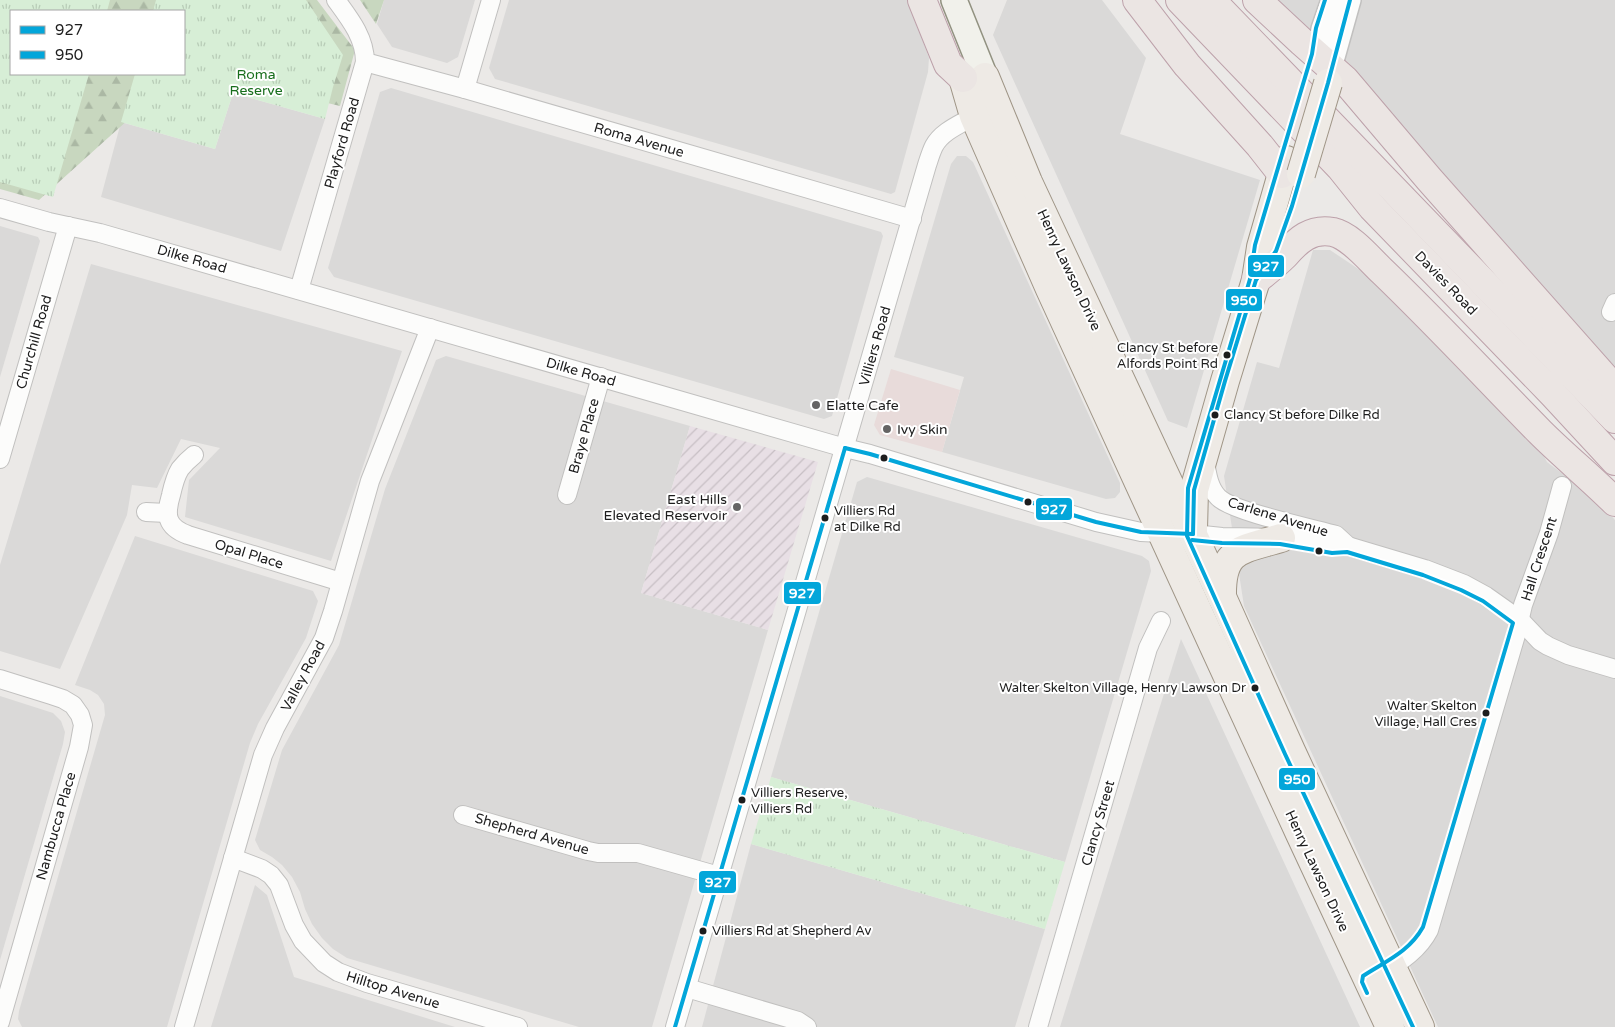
<svg xmlns="http://www.w3.org/2000/svg" width="1615" height="1027" viewBox="0 0 1615 1027" font-family="'Varela Round',sans-serif">
  <style>
    .residential { fill: #dad9d8 }
    .commercial { fill: #e8dbda }
    .industrial { fill: url(#industrial-furrows) }
    .forest { fill: url(#forest-firs) }
    .park { fill: url(#park-tufts) }
    .lines { fill: none; stroke-linecap: round; stroke-linejoin: round }
    .minor-casing { stroke: #c1c0bf; stroke-width: 20 }
    .tertiary-casing { stroke: #c1c0bf; stroke-width: 24 }
    .secondary-casing { stroke: #929281; stroke-width: 28 }
    .primary-casing { stroke: #9f9586; stroke-width: 30 }
    .trunk-casing { stroke: #bda1aa; stroke-width: 30 }
    .minor { stroke: #fcfcfb; stroke-width: 18 }
    .tertiary { stroke: #fcfcfb; stroke-width: 21 }
    .secondary { stroke: #f1f1eb; stroke-width: 25 }
    .primary { stroke: #eeeae5; stroke-width: 28 }
    .trunk { stroke: #ebe5e3; stroke-width: 28 }
    .primary-bridge-casing { stroke: #9f9586; stroke-width: 30; stroke-linecap: butt }
    .primary-bridge { stroke: #eeeae5; stroke-width: 28 }
    .bus-1-casing { stroke: #fff; stroke-width: 8 }
    .bus-2-casing { stroke: #fff; stroke-width: 8 }
    .bus-1 { stroke: #03a6da; stroke-width: 4 }
    .bus-2 { stroke: #03a6da; stroke-width: 4 }
    .bus-dot { fill: #1d1d1d; stroke: #fff; stroke-width: 2 }
    .poi-dot { fill: #656464; stroke: #fff; stroke-width: 2 }
    .labels { text-anchor: middle; dominant-baseline: central; stroke-width: 4; stroke-linejoin: round; paint-order: stroke }
    .bus-label { font-size: 13px; fill: #1d1d1d; stroke: #fff; text-anchor: start }
    .park-label { font-size: 14px; fill: #186e1c; stroke: #fff }
    .street-label { font-size: 14px; fill: #1d1d1d; stroke: #fff }
    .poi-label { font-size: 14px; fill: #1d1d1d; stroke: #fff; text-anchor: start }
    .line-badge { stroke: #fff; stroke-width: 2 }
    .badge-label { font-size: 14px; text-anchor: middle; font-weight: bold; fill: #fff }
  </style>
  <defs>
    <pattern id="industrial-furrows" width="10" height="10" patternUnits="userSpaceOnUse" patternTransform="scale(1.25)"><rect width="10" height="10" fill="#e8dfe5"/><path d="M-1 1l2-2M0 10L10 0M9 11l2-2" fill="none" stroke="#c7bfc4"/></pattern>
    <pattern id="forest-firs" width="22" height="20" patternUnits="userSpaceOnUse" patternTransform="scale(1.25)"><rect width="22" height="20" fill="#c8d7bf"/><path d="M5 1l3.5 6h-7zM16 11l3.5 6h-7z" fill="#abb8a4"/></pattern>
    <pattern id="park-tufts" width="24" height="20" patternUnits="userSpaceOnUse" patternTransform="scale(1.25)"><rect width="24" height="20" fill="#d7eed6"/><path d="M3 7l-1-3M5 7V3M7 7l1-3M15 17l-1-3M17 17v-4M19 17l1-3" fill="none" stroke="#b8ccb7"/></pattern>
  </defs>
  <rect width="100%" height="100%" fill="#ebe9e7"/>
  <g class="residential">
    <path d="M384 0H475L458 57 447 63 392 47 377 24Z"/>
    <path d="M509 0H908L929 58 928 72 895 192 891 194 495 79 489 68Z"/>
    <path d="M1007 0H1102L1146 58 1120 134 1260 180 1187 428 1168 421 993 35Z"/>
    <path d="M1272 0H1615V371Z"/>
    <path d="M391 88 881 232 883 236 832 416 824 419 334 277 328 268 380 92Z"/>
    <path d="M233 93 325 119 281 251 101 197 121 122 215 149Z"/>
    <path d="M957 156H966L973 162 1120 483V492L1115 498 1106 499 942 452 964 377 894 357 951 164Z"/>
    <path d="M0 226 38 237 40 241 0 377Z"/>
    <path d="M1313 250H1330L1366 274 1433 342 1537 443 1547 462 1595 498 1615 520V1027H1438L1244 606 1224 476 1257 362 1279 368Z"/>
    <path d="M91 264 402 351 331 561 185 517 189 480 220 448 181 439 157 488 132 485 127 515 60 669 0 651V565Z"/>
    <path d="M446 356 690 426 641 593 768 630 652 1027H579L347 958 333 949 322 938 312 924 305 909 300 892 292 877 282 865 272 857 260 850 255 840 282 750 339 645 385 489 436 360Z"/>
    <path d="M867 477 1142 556 1149 561 1151 571 1065 862 771 777 857 482Z"/>
    <path d="M135 536 313 591 318 601 306 638 258 724 250 743 167 1027H22L18 1019 19 1011 105 715 104 704 98 695 90 690 75 685Z"/>
    <path d="M1181 639 1360 1027H1060Z"/>
    <path d="M0 696 53 713 61 721 65 732 63 744 0 960Z"/>
    <path d="M751 844 1045 929 1015 1027H702Z"/>
    <path d="M255 885 267 895 294 977 455 1027H211Z"/>
  </g>
  <path class="commercial" d="M891 369 960 390 942 452 880 435 874 425Z"/>
  <path class="industrial" d="M690 426 818 462 768 630 641 593Z"/>
  <g class="forest">
    <path d="M0 0H317L355 50 340 106 185 69 184 11H11V74H179L39 200 0 189Z"/>
    <path d="M360 0H384L376 24Z"/>
  </g>
  <g class="park">
    <path d="M0 0H110L107 11H11V74H89L53 197 0 182Z"/>
    <path d="M156 0H306L343 55 333 87 325 119 233 93 215 149 121 122 135 74H184V11H153Z"/>
    <path d="M771 777 1065 862 1045 929 751 844Z"/>
  </g>
  <g class="lines">
    <g class="minor-casing">
      <g id="minor">
        <path d="M365 62 465 89 912 219"/>
        <path d="M465 89 491 0"/>
        <path d="M0 208 49 222 100 233 845 448 870 454 1096 522 1141 532 1162 533"/>
        <path d="M299 290 365 62C365 38 350 19 336 0"/>
        <path d="M1611 312 1615 303"/>
        <path d="M194 455C189 459 184 464 180 469 175 477 173 486 171 495 165 515 166 527 188 535L341 582"/>
        <path d="M0 459 68 226"/>
        <path d="M1205 461C1207 474 1209 488 1218 497 1230 511 1315 529 1336 535L1348 546"/>
        <path d="M567 495 601 377"/>
        <path d="M146 512 167 513"/>
        <path d="M1193 534 1222 537 1281 538 1333 547 1348 546 1425 569 1464 584 1486 596 1520 620 1540 641 1548 646 1568 655 1615 669"/>
        <path d="M0 679 51 695 63 699 73 705 80 715 83 725 79 747 0 1022"/>
        <path d="M463 815 588 851 598 853H638L719 876"/>
        <path d="M233 858 262 869 271 875 279 885 294 925 303 941 324 963 338 972 367 983 518 1027"/>
        <path d="M1384 971C1402 961 1419 949 1429 930L1516 635 1523 605 1549 533 1562 486"/>
        <path d="M687 988 798 1021 807 1027"/>
        <path d="M184 1027 263 755 275 728 324 638 333 611 370 481 430 328"/>
        <path d="M675 1027 927 165C929 159 931 152 934 146 942 131 961 124 974 116"/>
        <path d="M1038 1027 1148 648 1161 621"/>
      </g>
    </g>
    <g class="tertiary-casing">
      <g id="tertiary">
        <path d="M1318 55 1322 29 1332 0"/>
        <path d="M1331 68 1350 0"/>
      </g>
    </g>
    <g class="secondary-casing">
      <path id="secondary" d="M954 0 985 77"/>
    </g>
    <g class="primary-casing">
      <g id="primary">
        <path d="M985 77 1028 182 1222 597 1291 751 1420 1027"/>
        <path d="M963 78 974 116 1050 289 1300 834 1390 1027"/>
        <path d="M1193 530 1194 490 1225 381 1256 280 1261 247 1286 160"/>
        <path d="M1222 597C1221 548 1241 550 1281 538"/>
      </g>
    </g>
    <g class="trunk-casing">
      <g id="trunk">
        <path d="M922 0 948 64 963 78"/>
        <path d="M1137 0 1187 65 1260 146 1282 174"/>
        <path d="M1180 0 1340 167 1372 207 1553 394 1615 461"/>
        <path d="M1211 0 1615 419"/>
        <path d="M1257 0 1302 42 1345 80 1429 179 1615 389"/>
        <path d="M1256 280C1266 272 1276 264 1285 255 1298 240 1311 228 1333 232 1351 236 1370 260 1383 272 1437 324 1488 379 1540 432 1564 456 1591 478 1615 502"/>
      </g>
    </g>
    <use href="#minor" class="minor"/>
    <use href="#tertiary" class="tertiary"/>
    <use href="#secondary" class="secondary"/>
    <use href="#primary" class="primary"/>
    <use href="#trunk" class="trunk"/>
    <g class="primary-bridge-casing">
      <path id="primary-bridge" d="M1301 174 1328 83"/>
    </g>
    <use href="#primary-bridge" class="primary-bridge"/>
    <g class="bus-1-casing">
      <g id="bus-1">
        <path d="M845 448 870 454 1096 522 1141 532 1193 534"/>
        <path d="M1193 534 1194 490 1225 381 1256 280 1276 251 1292 206 1328 83 1350 0"/>
        <path d="M675 1027 845 448"/>
      </g>
    </g>
    <g class="bus-2-casing">
      <g id="bus-2">
        <path d="M1325 0 1316 28 1312 54 1255 245 1250 279 1188 488 1187 536 1285 754 1413 1027"/>
        <path d="M1192 540 1222 543 1280 544 1332 553 1347 552 1423 575 1461 590 1483 601 1513 623 1423 927C1409 952 1386 961 1363 976L1362 982 1367 993"/>
      </g>
    </g>
    <use href="#bus-1" class="bus-1"/>
    <use href="#bus-2" class="bus-2"/>
  </g>
  <g class="bus-dot">
    <circle cx="1227" cy="355" r="4.5"/>
    <circle cx="1215" cy="415" r="4.5"/>
    <circle cx="884" cy="458" r="4.5"/>
    <circle cx="1028" cy="502" r="4.5"/>
    <circle cx="825" cy="518" r="4.5"/>
    <circle cx="1319" cy="551" r="4.5"/>
    <circle cx="1255" cy="688" r="4.5"/>
    <circle cx="1486" cy="713" r="4.5"/>
    <circle cx="742" cy="800" r="4.5"/>
    <circle cx="703" cy="931" r="4.5"/>
  </g>
  <g class="poi-dot">
    <circle cx="816" cy="405" r="5"/>
    <circle cx="887" cy="429" r="5"/>
    <circle cx="737" cy="507" r="5"/>
  </g>
  <g class="labels">
    <g class="bus-label">
      <text x="1218" y="348" text-anchor="end">Clancy St before<tspan x="1218" dy="16">Alfords Point Rd</tspan></text>
      <text x="1224" y="415">Clancy St before Dilke Rd</text>
      <text x="834" y="511">Villiers Rd<tspan x="834" dy="16">at Dilke Rd</tspan></text>
      <text x="1246" y="688" text-anchor="end">Walter Skelton Village, Henry Lawson Dr</text>
      <text x="1477" y="706" text-anchor="end">Walter Skelton<tspan x="1477" dy="16">Village, Hall Cres</tspan></text>
      <text x="751" y="793">Villiers Reserve,<tspan x="751" dy="16">Villiers Rd</tspan></text>
      <text x="712" y="931">Villiers Rd at Shepherd Av</text>
    </g>
    <g class="park-label">
      <text x="256" y="74">Roma<tspan x="256" dy="16">Reserve</tspan></text>
    </g>
    <g class="street-label">
      <text transform="translate(639 140) rotate(16)">Roma Avenue</text>
      <text transform="translate(342 143) rotate(-74)">Playford Road</text>
      <text transform="translate(192 259) rotate(16)">Dilke Road</text>
      <text transform="translate(1069 270) rotate(65)">Henry Lawson Drive</text>
      <text transform="translate(1446 283) rotate(46)">Davies Road</text>
      <text transform="translate(34 342) rotate(-74)">Churchill Road</text>
      <text transform="translate(875 346) rotate(-74)">Villiers Road</text>
      <text transform="translate(581 372) rotate(16)">Dilke Road</text>
      <text transform="translate(584 436) rotate(-74)">Braye Place</text>
      <text transform="translate(1278 517) rotate(17)">Carlene Avenue</text>
      <text transform="translate(249 554) rotate(17)">Opal Place</text>
      <text transform="translate(1539 559) rotate(-72)">Hall Crescent</text>
      <text transform="translate(303 676) rotate(-62)">Valley Road</text>
      <text transform="translate(1098 823) rotate(-74)">Clancy Street</text>
      <text transform="translate(56 826) rotate(-74)">Nambucca Place</text>
      <text transform="translate(532 834) rotate(16)">Shepherd Avenue</text>
      <text transform="translate(1317 871) rotate(65)">Henry Lawson Drive</text>
      <text transform="translate(393 990) rotate(17)">Hilltop Avenue</text>
    </g>
    <g class="poi-label">
      <text x="826" y="405">Elatte Cafe</text>
      <text x="897" y="429">Ivy Skin</text>
      <text x="727" y="499" text-anchor="end">East Hills<tspan x="727" dy="16">Elevated Reservoir</tspan></text>
    </g>
  </g>
  <g class="line-badge">
    <rect x="1247" y="254" width="38" height="24" rx="5" fill="#03a6da"/>
    <rect x="1225" y="288" width="38" height="24" rx="5" fill="#03a6da"/>
    <rect x="1035" y="497" width="38" height="24" rx="5" fill="#03a6da"/>
    <rect x="783" y="581" width="39" height="24" rx="5" fill="#03a6da"/>
    <rect x="1278" y="767" width="38" height="24" rx="5" fill="#03a6da"/>
    <rect x="698" y="870" width="39" height="24" rx="5" fill="#03a6da"/>
  </g>
  <g class="badge-label">
    <text x="1266" y="271">927</text>
    <text x="1244" y="305">950</text>
    <text x="1054" y="514">927</text>
    <text x="802" y="598">927</text>
    <text x="1297" y="784">950</text>
    <text x="718" y="887">927</text>
  </g>
  <rect x="10" y="10" width="175" height="65" fill="#ffffff" stroke="#a5a5a5"/>
  <rect x="20" y="26" width="25" height="8" fill="#03a6da" stroke="#a5a5a5"/>
  <text x="55" y="35" font-size="15" fill="#1d1d1d">927</text>
  <rect x="20" y="51" width="25" height="8" fill="#03a6da" stroke="#a5a5a5"/>
  <text x="55" y="60" font-size="15" fill="#1d1d1d">950</text>
</svg>
